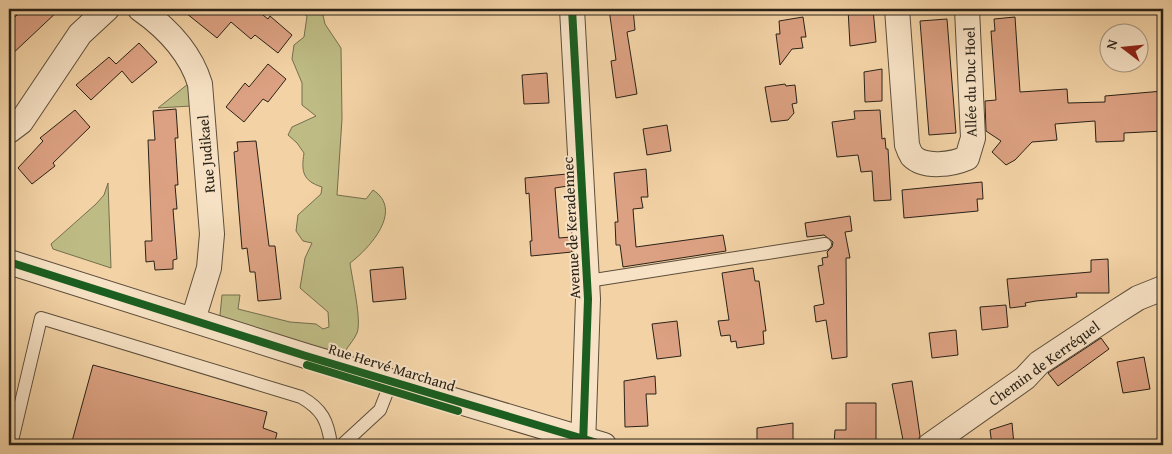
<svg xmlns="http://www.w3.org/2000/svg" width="1172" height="454" viewBox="0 0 1172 454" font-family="'Gentium Book Plus',serif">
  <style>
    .green { fill: #bebb84; stroke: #746e4e }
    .building { fill: #dca182; stroke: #2a2217 }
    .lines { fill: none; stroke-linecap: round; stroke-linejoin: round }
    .lane-casing { stroke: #5c4e3b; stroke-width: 14 }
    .street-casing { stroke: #5c4e3b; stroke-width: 26 }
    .lane { stroke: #f7e2c5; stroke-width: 12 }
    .street { stroke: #f7e2c5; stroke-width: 24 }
    .cycleway-casing { stroke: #f7e2c5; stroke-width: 11 }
    .cycleway { stroke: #1b5e20; stroke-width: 8 }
    .labels { text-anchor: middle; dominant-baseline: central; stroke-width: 4; stroke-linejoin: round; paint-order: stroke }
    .street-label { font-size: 15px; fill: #2a2217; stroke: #f7e2c5 }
  </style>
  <rect width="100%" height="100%" fill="#f3d3a6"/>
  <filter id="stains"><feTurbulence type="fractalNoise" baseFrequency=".004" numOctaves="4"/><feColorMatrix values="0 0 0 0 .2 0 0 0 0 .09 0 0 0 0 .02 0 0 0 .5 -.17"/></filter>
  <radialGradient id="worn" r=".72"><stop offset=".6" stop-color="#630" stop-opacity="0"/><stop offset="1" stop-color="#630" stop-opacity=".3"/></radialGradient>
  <g class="green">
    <path d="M297 9H332L322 11 325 24 341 48 342 119 337 195 366 199 373 190C404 210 370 248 350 263 352 279 362 320 357 333 354 340 348 346 344 353L328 355 228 326 220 315 222 295H240L238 309 290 322 316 324 323 329 329 327 328 312 300 288 305 258 312 243 303 241 296 231 298 215 321 194 322 187C303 181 301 172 304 153L297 143 288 135 292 127 316 116 302 105V83L292 59 294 45 304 37 307 16Z"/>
    <path d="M188 84 191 106 158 108Z"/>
    <path d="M108 183 111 268 53 249 51 244 96 204 104 195Z"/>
  </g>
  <g class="building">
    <path d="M24 9H60L9 57V22Z"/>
    <path d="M181 9H255L268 19 270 16 292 35 278 53 255 35 251 39 231 22 217 38Z"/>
    <path d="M609 9H633L635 30 627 32 637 94 616 98 611 61 616 60Z"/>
    <path d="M848 9H873L876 42 850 46Z"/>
    <path d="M803 17 806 37H801L803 48 792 49 780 65 776 34H780L779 21Z"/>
    <path d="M1015 17 1020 92 1067 89 1068 103 1105 102V96L1163 91V131L1124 133V141L1096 142 1095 121 1055 124 1057 140 1032 142 1015 160 1006 165 992 152 1001 141 986 131 985 101 996 100 991 31H995L994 19Z"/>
    <path d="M947 19 956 133 929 135 920 21Z"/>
    <path d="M139 43 157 62 132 83 122 71 91 100 76 85 109 57 116 64Z"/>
    <path d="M268 64 286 79 268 102 263 99 244 122 226 107 245 83 249 87Z"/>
    <path d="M882 69V101L865 102 864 72Z"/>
    <path d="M547 73 549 103 524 104 522 75Z"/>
    <path d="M785 84 786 86 795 85 797 103 792 104 794 113 788 120 771 122 765 87Z"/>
    <path d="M176 109 178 138H175L178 185H175L177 209H173L177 259 173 260V269L155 270 154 261 146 262 145 241H152L148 140H155L153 111Z"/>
    <path d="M75 110 90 127 53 163 55 166 32 184 18 168 43 141 40 138Z"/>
    <path d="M880 110 882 139 885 138 886 149H888L891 200 874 201 872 171 861 172 858 155 837 157 832 122 855 119 854 111Z"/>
    <path d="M667 125 671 151 647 155 643 129Z"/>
    <path d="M256 141 269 246H275L281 299 258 301 255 272H250L247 248 242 249 234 152 238 151 237 142Z"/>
    <path d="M646 169 648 197H641L643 208 633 209 636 247 723 235 726 251 623 267 620 245H616L615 222H618L614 173Z"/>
    <path d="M567 174 568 186 555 188 559 238 571 237 572 252 531 256 530 241H532L529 193 526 194 525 178Z"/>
    <path d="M982 182 983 199H977L978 211 904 218 902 190Z"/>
    <path d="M850 216 852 231 845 232 850 258H846L847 357 832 359 826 320 816 322 814 306 824 304 818 266 823 265 822 258 828 257 827 252 832 247 833 242 824 235 807 237 805 223Z"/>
    <path d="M1108 259 1109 293H1076L1077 297 1036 301 1025 303 1026 306 1010 308 1007 279 1091 272V260Z"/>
    <path d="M403 267 406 299 373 302 370 270Z"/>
    <path d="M753 268 755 281H759L766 331H763L764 344 737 348 736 341 731 342 730 335 721 336 718 321 729 320 722 273Z"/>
    <path d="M1006 305 1008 327 982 330 980 307Z"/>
    <path d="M677 321 681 356 657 359 652 324Z"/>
    <path d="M956 330 958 355 932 358 929 333Z"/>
    <path d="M1101 338 1109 349 1058 386 1048 373Z"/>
    <path d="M1144 357 1150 389 1123 393 1117 362Z"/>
    <path d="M93 365 267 412 263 428 277 433 274 445H71Z"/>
    <path d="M655 376 656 394H646L648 426 625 427 624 381Z"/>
    <path d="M912 381 920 436 916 445H904L892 384Z"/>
    <path d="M846 403H876V445H834L835 430H846Z"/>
    <path d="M793 423V445H757V428Z"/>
    <path d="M1012 423 1014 445H992L990 430Z"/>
  </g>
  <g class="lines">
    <g class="lane-casing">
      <g id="lane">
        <path d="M588 281 825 244"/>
        <path d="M11 445 41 318 301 397C322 409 328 421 331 445"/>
        <path d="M342 445 380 410 391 382"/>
      </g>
    </g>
    <g class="street-casing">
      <g id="street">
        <path d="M140 9C167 28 190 51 200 84L212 234 209 268 193 320"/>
        <path d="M572 9 588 299 583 445"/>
        <path d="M897 9 907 145C908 148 910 153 912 156 925 169 953 164 967 158L973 138 967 9"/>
        <path d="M9 131 21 122 80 34 107 9"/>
        <path d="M9 262 306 356 604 445"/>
        <path d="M930 445 1025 378 1039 363 1116 312 1138 298 1163 288"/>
      </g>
    </g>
    <use href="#lane" class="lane"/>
    <use href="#street" class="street"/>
    <g class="cycleway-casing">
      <g id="cycleway">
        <path d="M572 9 588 299 583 445"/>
        <path d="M9 262 306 356 604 445"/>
        <path d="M307 365 458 411"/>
      </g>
    </g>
    <use href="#cycleway" class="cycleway"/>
  </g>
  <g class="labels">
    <g class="street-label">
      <text transform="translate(970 82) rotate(-91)">Allée du Duc Hoel</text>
      <text transform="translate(206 154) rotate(-95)">Rue Judikael</text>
      <text transform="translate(571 228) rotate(-93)">Avenue de Keradennec</text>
      <text transform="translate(1044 363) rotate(-36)">Chemin de Kerréquel</text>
      <text transform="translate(392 367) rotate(17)">Rue Hervé Marchand</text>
    </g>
  </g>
  <rect width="1172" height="454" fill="none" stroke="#f3d3a6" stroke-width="30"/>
  <rect x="10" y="10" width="1152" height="434" fill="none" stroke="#2a2217" stroke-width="2.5"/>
  <rect x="15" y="15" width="1142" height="424" fill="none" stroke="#2a2217"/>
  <g transform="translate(1124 48) rotate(286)"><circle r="24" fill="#f7e2c5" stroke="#a5957f"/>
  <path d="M0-4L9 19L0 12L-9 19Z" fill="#8f2418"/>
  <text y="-8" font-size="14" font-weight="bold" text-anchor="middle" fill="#2a2217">N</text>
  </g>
  <rect width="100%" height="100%" filter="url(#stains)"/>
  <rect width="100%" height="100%" fill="url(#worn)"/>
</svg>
